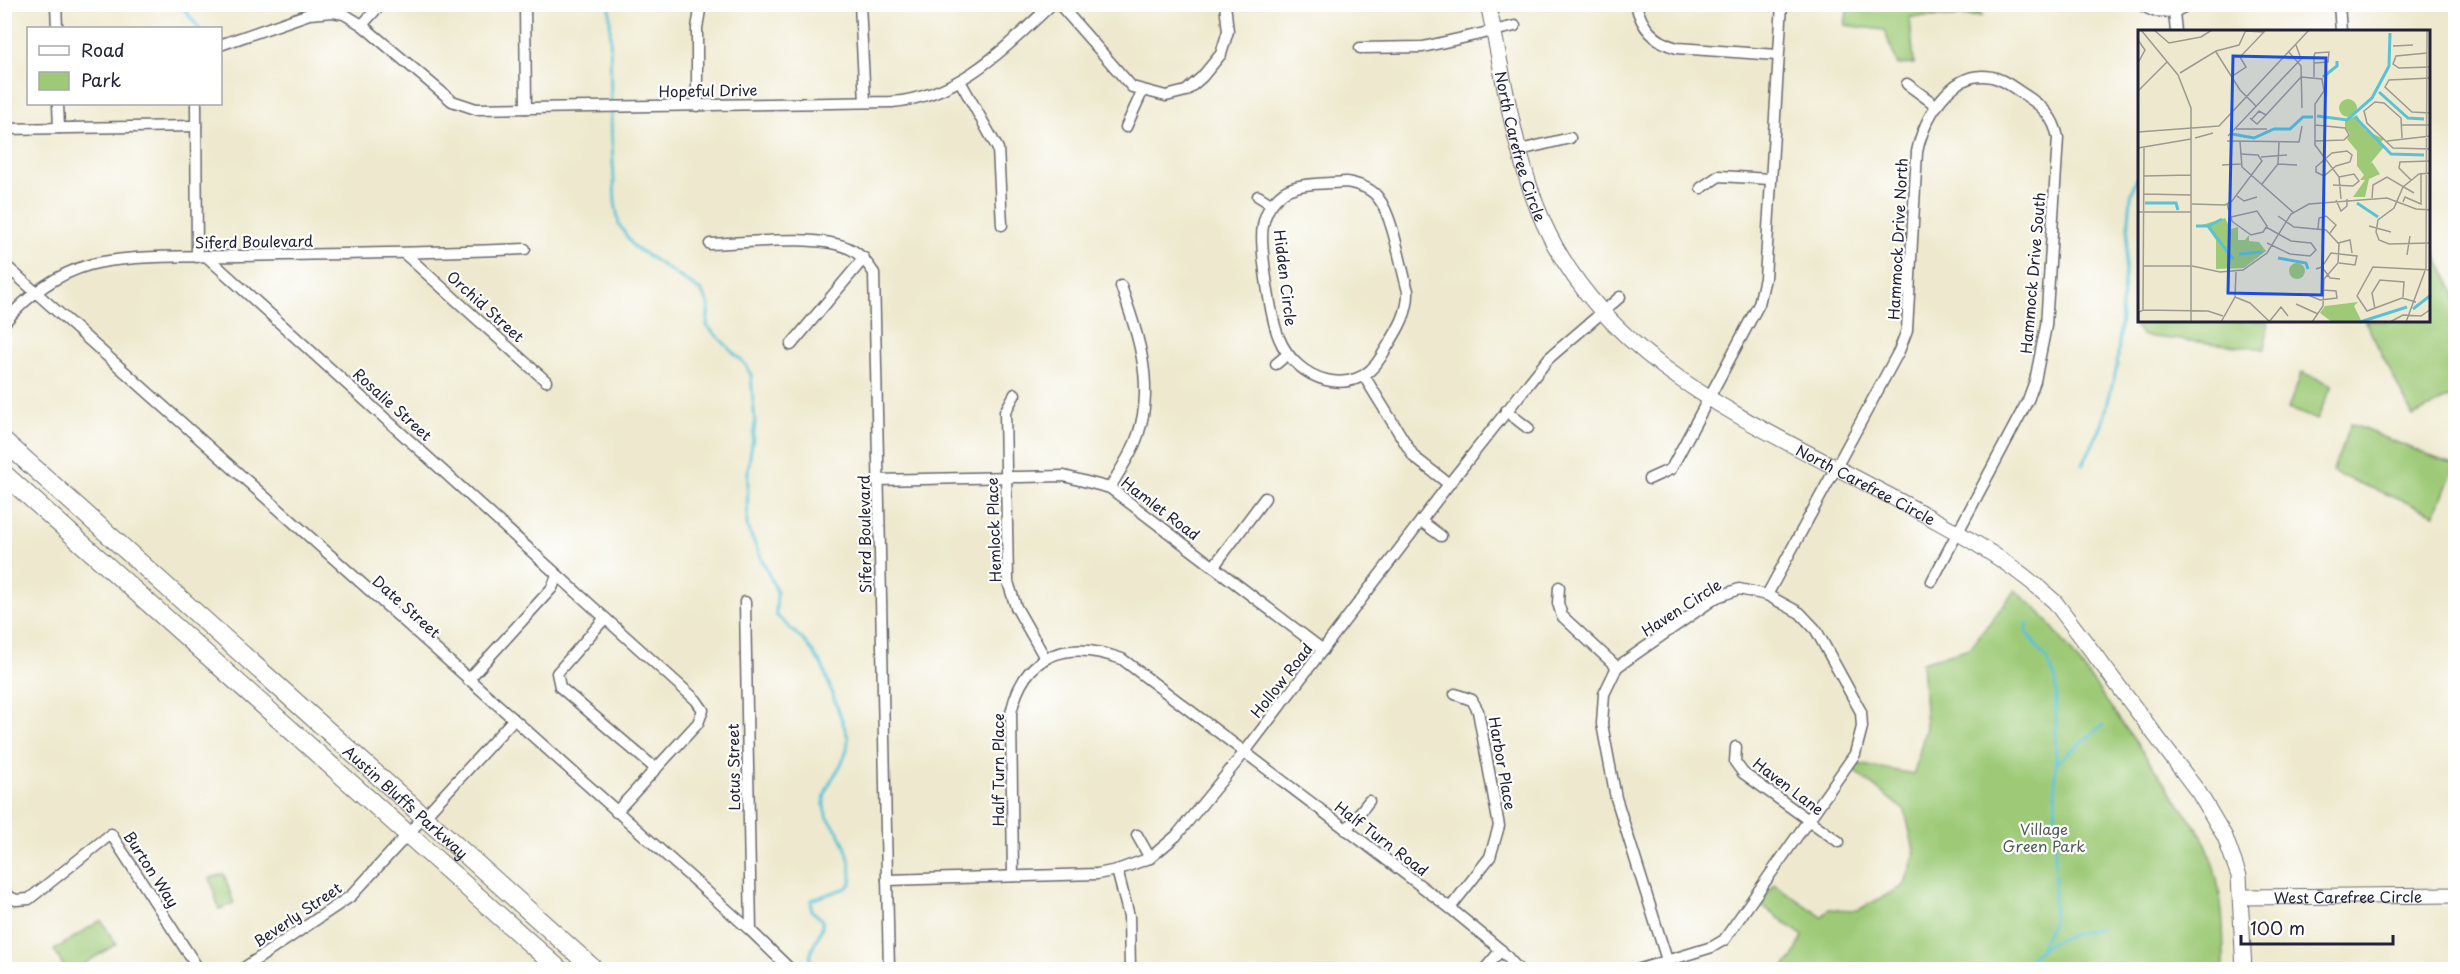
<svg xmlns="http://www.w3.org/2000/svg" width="2460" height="974" viewBox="0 0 2460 974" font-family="'Playpen Sans',sans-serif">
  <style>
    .green { fill: #9eca77; stroke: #607659; stroke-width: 1.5 }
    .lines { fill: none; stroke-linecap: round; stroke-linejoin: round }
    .stream { stroke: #5ac2d6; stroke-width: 3 }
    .minor-casing { stroke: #69686e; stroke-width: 13 }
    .secondary-casing { stroke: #69686e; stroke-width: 17 }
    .primary-casing { stroke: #69686e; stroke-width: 20 }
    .minor { stroke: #fff; stroke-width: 10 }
    .secondary { stroke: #fff; stroke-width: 15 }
    .primary { stroke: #fff; stroke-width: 18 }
    .labels { text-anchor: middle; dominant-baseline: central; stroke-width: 4.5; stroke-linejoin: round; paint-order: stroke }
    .street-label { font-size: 15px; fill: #22223b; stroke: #fff }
    .park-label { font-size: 15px; fill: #4d5d50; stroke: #fff }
    .inset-river { fill: none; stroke: #5ac2d6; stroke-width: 3 }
    .inset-road { fill: none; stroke: #9c9993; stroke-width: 1.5 }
    .view { fill: #1d4ed8; fill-opacity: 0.15; stroke: #1d4ed8; stroke-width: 3 }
    .inset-edge { fill: none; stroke: #22223b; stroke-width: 3 }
  </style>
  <rect width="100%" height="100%" fill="#fff"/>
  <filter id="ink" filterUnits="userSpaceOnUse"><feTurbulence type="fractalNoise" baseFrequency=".0167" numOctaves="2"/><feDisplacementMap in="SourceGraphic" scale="12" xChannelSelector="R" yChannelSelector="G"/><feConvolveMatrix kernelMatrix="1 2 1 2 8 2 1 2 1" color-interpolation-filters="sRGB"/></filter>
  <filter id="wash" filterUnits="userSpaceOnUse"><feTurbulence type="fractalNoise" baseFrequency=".008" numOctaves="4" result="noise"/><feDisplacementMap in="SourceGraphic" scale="24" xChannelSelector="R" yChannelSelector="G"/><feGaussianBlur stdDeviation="1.35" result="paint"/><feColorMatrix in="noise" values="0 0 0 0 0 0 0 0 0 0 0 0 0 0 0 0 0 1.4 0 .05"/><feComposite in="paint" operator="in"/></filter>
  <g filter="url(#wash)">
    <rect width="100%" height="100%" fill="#eee9ce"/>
    <g class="green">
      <path d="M1848 5H1974L1982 16 1910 17 1914 64 1898 65 1884 30 1845 25Z"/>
      <path d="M2429 241 2455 294V395L2413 416 2365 321H2428Z"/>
      <path d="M2139 277V321H2268L2265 349 2143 336 2135 327Z"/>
      <path d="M2302 372 2332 385 2317 420 2288 408Z"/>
      <path d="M2351 424 2455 466 2435 514 2332 472Z"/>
      <path d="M2015 590 2040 612 2068 647 2201 834C2223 878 2224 922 2224 969H1782L1793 957 1803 936 1760 904 1774 884 1822 917 1829 909 1858 910 1904 886 1915 854 1905 811 1853 770 1858 764 1914 774 1926 727 1922 662 1970 648Z"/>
      <path d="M224 874 234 904 219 909 210 878Z"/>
      <path d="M101 920 116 944 76 969H65L54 950Z"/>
    </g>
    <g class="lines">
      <g class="stream">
        <path d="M180 4 199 28"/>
        <path d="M610 4 611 121 615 202 619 224 633 246 701 291 709 305 707 326 746 365 751 375 755 424 748 470 747 527 777 592 776 615 807 644 822 665 848 737C850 766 822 781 824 805 824 818 836 826 841 837 848 850 852 868 851 883L846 888 811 900V910C814 914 820 916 822 921 825 934 805 946 812 970"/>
        <path d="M2083 464 2102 425 2117 366 2131 196 2139 172"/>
        <path d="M2028 623 2026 632 2048 661 2056 680 2055 868"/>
        <path d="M2056 763 2103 725"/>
        <path d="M2041 947 2053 920 2055 874"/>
        <path d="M2022 970C2039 941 2070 934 2100 928"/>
      </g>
    </g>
  </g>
  <g filter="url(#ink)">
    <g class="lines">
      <g class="minor-casing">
        <g id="minor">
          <path d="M56 4 57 28"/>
          <path d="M525 4 526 108"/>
          <path d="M860 4 865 102"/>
          <path d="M1059 4 1132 87 1166 96 1186 91 1202 77 1221 54 1228 31 1225 4"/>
          <path d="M1636 4C1641 27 1655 42 1677 48L1777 55"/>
          <path d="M2139 4 2153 11 2174 12"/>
          <path d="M2339 4 2341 32"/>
          <path d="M362 25 381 4"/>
          <path d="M2176 32 2174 12 2190 4"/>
          <path d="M220 45 309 14 333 12 344 14 362 25 452 101 476 109 892 102C960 96 1004 49 1052 4"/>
          <path d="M1360 48 1423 47 1515 26"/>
          <path d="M960 81 998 149 1002 225"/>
          <path d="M1907 84 1937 106"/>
          <path d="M58 104 59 128"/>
          <path d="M196 104 197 257"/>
          <path d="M697 106V28L701 4"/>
          <path d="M1126 127 1142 92"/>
          <path d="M4 129 196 126"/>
          <path d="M1520 150 1570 138"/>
          <path d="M1346 182C1358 184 1372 188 1379 199 1393 217 1401 268 1408 291 1409 316 1394 335 1381 357 1355 401 1296 381 1279 338 1271 320 1259 244 1263 226 1265 212 1272 201 1284 192 1300 182 1328 184 1346 182Z"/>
          <path d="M1701 188 1719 176 1770 179"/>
          <path d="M1258 196 1271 204"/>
          <path d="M710 244C745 243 817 234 848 248 860 253 867 263 874 273L889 970"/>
          <path d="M406 255 546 381"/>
          <path d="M206 256 605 618 557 673 560 687 656 769"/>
          <path d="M4 264 751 931 791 970"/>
          <path d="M4 323C27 296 54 275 89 265 129 254 196 257 239 256 334 254 429 253 525 249"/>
          <path d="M791 345 864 258"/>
          <path d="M1276 364 1288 354"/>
          <path d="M1364 376 1414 457 1449 484"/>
          <path d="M1015 394 1005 412 1008 582 1016 607 1045 658"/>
          <path d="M1506 411 1528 428"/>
          <path d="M1649 479 1671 469 1759 304 1765 278 1782 4"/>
          <path d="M877 480 1064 476 1110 488 1323 650"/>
          <path d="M1110 488C1118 473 1128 459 1135 443 1157 389 1139 338 1121 286"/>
          <path d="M1421 521 1441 536"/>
          <path d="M1214 566 1265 498"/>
          <path d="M1559 587 1558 603 1562 616 1617 667"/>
          <path d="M1767 595 1899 351 1907 330 1917 152C1923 120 1951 68 1992 77 2004 79 2015 89 2025 95 2042 106 2054 117 2058 138L2046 326 2035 381 2028 400 1932 581"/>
          <path d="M745 602 751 931"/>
          <path d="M605 618 696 700 703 710 698 723 616 812"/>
          <path d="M468 680 552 588 557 576"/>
          <path d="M1736 747 1735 762 1743 773 1839 842"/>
          <path d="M1346 830 1369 801"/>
          <path d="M1137 835 1150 858"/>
          <path d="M1117 870 1129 916 1130 970"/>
          <path d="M1013 876 1011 713C1024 653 1067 639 1122 659L1450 908 1501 950 1519 970"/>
          <path d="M887 880 1097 874 1117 870 1150 858 1176 836 1244 753 1449 484 1549 358 1620 297"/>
          <path d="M4 894 16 900 29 899 111 834 199 970"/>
          <path d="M1450 908 1490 857 1499 826 1478 711 1472 700 1455 694"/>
          <path d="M241 970 351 896 513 720"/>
          <path d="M1484 970 1501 950"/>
          <path d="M1637 970 1712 947 1724 940 1855 754 1862 727 1861 712 1816 630 1800 613 1767 595 1739 589 1717 597 1617 667 1604 694 1602 724 1616 798 1667 960"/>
        </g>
      </g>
      <g class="secondary-casing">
        <g id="secondary">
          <path id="s1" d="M1488 4C1504 77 1514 156 1544 224 1607 362 1745 419 1871 486 1935 520 2001 552 2055 602L2199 793 2225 837 2239 876 2244 970"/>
          <path id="s2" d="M2242 897 2456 895"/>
        </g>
      </g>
      <g class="primary-casing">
        <g id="primary">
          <path id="s3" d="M4 441 595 970"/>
          <path d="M4 474 560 970"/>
        </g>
      </g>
      <use href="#minor" class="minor"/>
      <use href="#secondary" class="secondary"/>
      <use href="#primary" class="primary"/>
    </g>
  </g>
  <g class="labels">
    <g class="street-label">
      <text transform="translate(708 90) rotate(-1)">Hopeful Drive</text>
      <text stroke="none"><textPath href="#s1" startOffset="146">North Carefree Circle</textPath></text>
      <text transform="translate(1897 239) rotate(-87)">Hammock Drive North</text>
      <text transform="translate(254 241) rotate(-1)">Siferd Boulevard</text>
      <text transform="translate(2032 273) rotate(-85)">Hammock Drive South</text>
      <text transform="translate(1286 278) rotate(83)">Hidden Circle</text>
      <text transform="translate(486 306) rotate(42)">Orchid Street</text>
      <text transform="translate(393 404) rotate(42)">Rosalie Street</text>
      <text stroke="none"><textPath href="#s1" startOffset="650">North Carefree Circle</textPath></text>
      <text transform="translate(1161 508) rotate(37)">Hamlet Road</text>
      <text transform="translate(993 530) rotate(-92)">Hemlock Place</text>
      <text transform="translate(864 534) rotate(-91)">Siferd Boulevard</text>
      <text transform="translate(407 606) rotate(42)">Date Street</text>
      <text transform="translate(1681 607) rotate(-33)">Haven Circle</text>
      <text transform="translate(1281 680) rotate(-52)">Hollow Road</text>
      <text transform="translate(1503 763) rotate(80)">Harbor Place</text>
      <text transform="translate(733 767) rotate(-91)">Lotus Street</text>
      <text transform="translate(997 770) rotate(-90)">Half Turn Place</text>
      <text transform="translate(1789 786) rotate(37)">Haven Lane</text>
      <text stroke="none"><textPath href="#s3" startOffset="540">Austin Bluffs Parkway</textPath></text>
      <text transform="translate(1382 838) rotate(37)">Half Turn Road</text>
      <text transform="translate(152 869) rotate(57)">Burton Way</text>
      <text stroke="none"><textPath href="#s2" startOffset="106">West Carefree Circle</textPath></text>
      <text transform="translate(297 914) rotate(-34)">Beverly Street</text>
    </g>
    <g class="park-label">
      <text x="2044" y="828">Village<tspan x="2044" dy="17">Green Park</tspan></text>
    </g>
  </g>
  <g transform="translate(2138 30)">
    <rect width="292" height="292" fill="#eee9ce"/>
    <path d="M201 78a9 9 0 1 1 18 0a9 9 0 1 1-18 0ZM219 85 227 100 246 109 243 112 246 117 231 135 234 132 242 144 231 149 227 167H215L227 150H222L226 145 219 136V121L209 109 212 104 207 98V91ZM87 188 93 199 100 197V210H107L111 205V211L121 212 128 221 106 238 78 239V210L69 197H57ZM151 241a8 8 0 1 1 16 0a8 8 0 1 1-16 0ZM220 272 216 276 224 292H194L182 283 187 276Z" fill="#9eca77"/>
    <path class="inset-river" d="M185 47 199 36V31M241 62 270 88 286 89M179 86 209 90 234 68 251 36 252 3M217 87 253 124 286 125M94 104 116 108 136 99H152L165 87H175M7 173H38L40 180M219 173 240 187M58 196H71L84 189M70 196 95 229M101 224 124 222M140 228 168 233 170 239M275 279 293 265M222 292 269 277"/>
    <path class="inset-road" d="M3 0 40 45 53 78V292M16 0 31 13 63 7 74 0M176 0H290M0 10 7 20 0 33M255 16 275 15M150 21 163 36 164 78M78 22 102 60 118 76M289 23 258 26 255 34 261 38 293 37M176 33 190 32 191 22 177 23 176 26V47M42 43 78 21 101 15 108 0M93 47 108 37 102 27 126 2 108 1M163 47 184 49 186 61 177 74V115L201 147 203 169M293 48 251 50 247 57 274 82 293 83M0 61 29 32M112 88 119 94 128 85M113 90 121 81 128 85 163 47M177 95 207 98 211 105 206 110 177 111M264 95H293M98 99H129M0 102 81 96 171 0M90 106 163 29 158 15M57 108 75 103M264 108 263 88 246 73 237 72 226 81 229 93 255 118 293 119M89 111 161 112 164 96M249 111 293 106M102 112 104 137 156 183M0 118 53 109M209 121 214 125 212 132 198 136 186 146 178 142V137L194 123ZM123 127 149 125M140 134 159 135M84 135 103 134M293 143 281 144 265 157 256 178 240 190 238 202 241 210 251 214 293 213M6 146 53 145M273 150 261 138 262 132 293 131M124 154 140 134 141 112M195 155 215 156 221 151 216 144 201 147M6 164 53 165M99 166 106 171 119 167M234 168 235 155 249 147 276 163M198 170 203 181 209 176V169M265 172 267 167 283 174V143M54 174 87 175 94 171 124 131 120 125 102 124M89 174 94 191 95 192 113 205 125 202 129 196 119 181 93 187M0 182H53M140 186 156 197 188 200 201 214 200 233 186 249 185 276 174 292M231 196 253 202M128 197 153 211 173 213 178 220 172 226 152 224 129 213M180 199 181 188 188 186 198 195 192 203M200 213 212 210 214 223M269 225 272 206M5 236H53M54 236 82 242 105 240 129 223 153 184 171 174 249 168 278 179 293 180M184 237 193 223 219 226 217 235 201 233M178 239 184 237 192 248 202 249M170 265 182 270 199 268 198 261 185 260M97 267 112 273 132 292M278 272 264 268 229 281 219 266 235 237 293 240M158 274 180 284M237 279 234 263 242 250 266 252 265 267M5 280 6 118M1 292V282L5 280 70 281 85 286M83 292 97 267 98 242M131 292 143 277 150 286M252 292 265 285 283 286 293 279M268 292 288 238 289 0"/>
    <path class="view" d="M95 26 188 28 184 265 90 263Z"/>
    <rect width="292" height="292" class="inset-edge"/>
  </g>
  <rect width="2460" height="974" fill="none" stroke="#fff" stroke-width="24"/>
  <rect x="27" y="27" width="195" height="78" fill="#ffffff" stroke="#a7a7b1" stroke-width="1.5"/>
  <rect x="39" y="46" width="30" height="9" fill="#ffffff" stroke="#a7a7b1" stroke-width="1.5"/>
  <text x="81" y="57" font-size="18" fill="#22223b">Road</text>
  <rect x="39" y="72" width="30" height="18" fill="#9eca77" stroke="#a7a7b1" stroke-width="1.5"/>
  <text x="81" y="87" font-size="18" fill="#22223b">Park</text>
  <path d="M2241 935v9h152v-9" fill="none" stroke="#22223b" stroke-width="3"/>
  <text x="2250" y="935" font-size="18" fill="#22223b" stroke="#ffffff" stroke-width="4.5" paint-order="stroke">100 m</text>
</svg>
